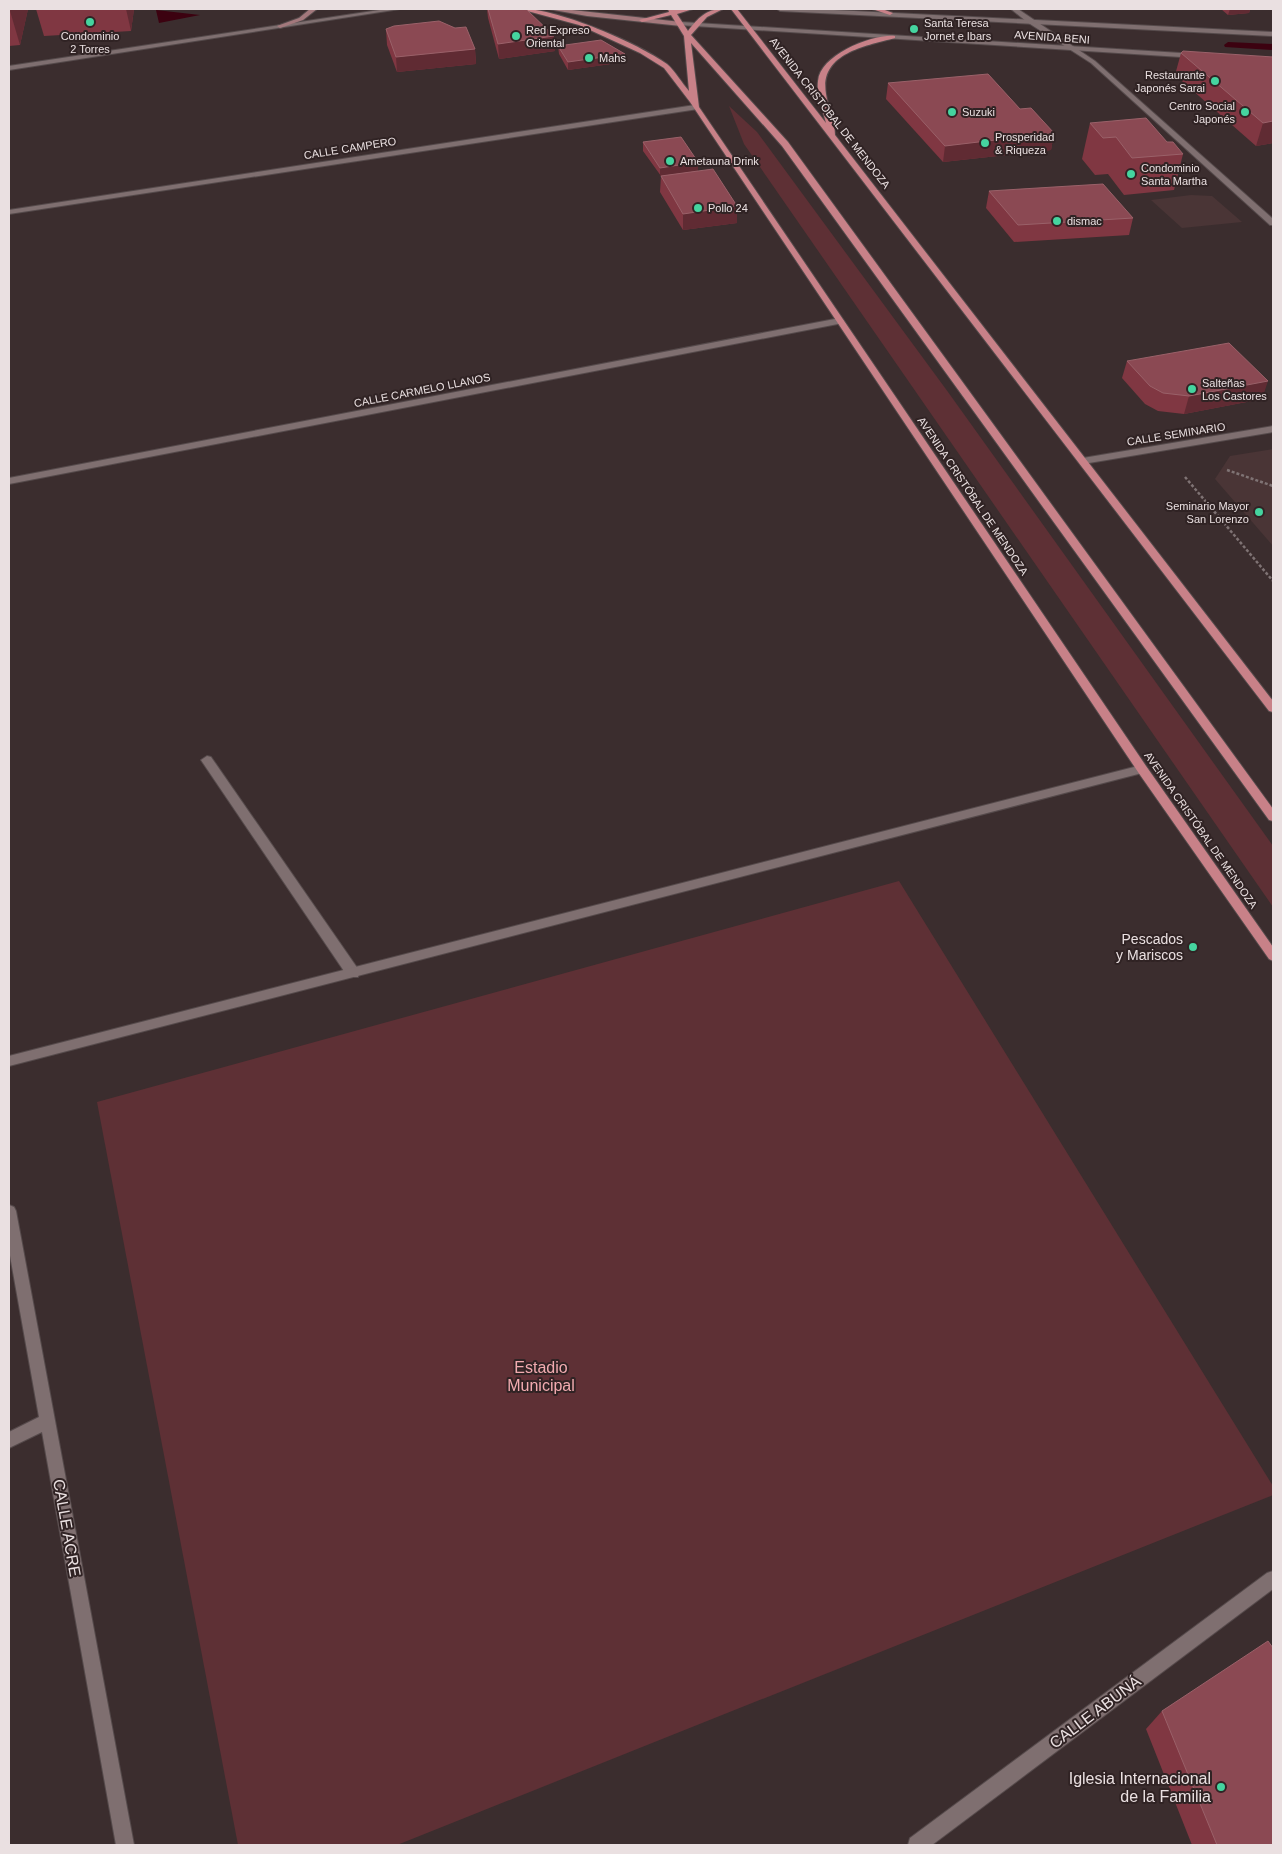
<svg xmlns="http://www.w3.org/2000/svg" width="1282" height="1854" viewBox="0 0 1282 1854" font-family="Helvetica,sans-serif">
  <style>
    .built { fill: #4a3536 }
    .green { fill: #5e3035 }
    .water { fill: #3c0210 }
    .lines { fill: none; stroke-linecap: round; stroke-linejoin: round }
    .stream { fill: #3c0210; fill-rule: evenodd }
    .service-casing { stroke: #554a4b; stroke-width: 2 }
    .minor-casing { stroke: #554a4b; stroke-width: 2 }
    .tertiary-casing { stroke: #554a4b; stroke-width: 2 }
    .secondary-casing { stroke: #554a4b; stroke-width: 2 }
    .primary-casing { stroke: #554a4b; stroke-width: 2 }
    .path { stroke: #7f7374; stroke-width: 2.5; stroke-dasharray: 3 2; stroke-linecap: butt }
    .service { fill: #7f6f70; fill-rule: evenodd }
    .minor { fill: #7f6f70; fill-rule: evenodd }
    .tertiary { fill: #7f6f70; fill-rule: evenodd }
    .secondary { fill: #a3787c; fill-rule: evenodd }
    .primary { fill: #c88188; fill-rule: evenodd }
    .wall { fill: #803742 }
    .shaded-wall { fill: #602b33 }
    .building { fill: #8b4953; stroke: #9a6169 }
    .poi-dot { fill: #45d49f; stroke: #302324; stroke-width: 2 }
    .labels { text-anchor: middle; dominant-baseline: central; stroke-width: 4; stroke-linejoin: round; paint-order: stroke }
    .far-poi-label { font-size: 11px; fill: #eae0e1; stroke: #302324; text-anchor: start }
    .far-street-label { font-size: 11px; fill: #eae0e1; stroke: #302324 }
    .poi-label { font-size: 14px; fill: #eae0e1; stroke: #302324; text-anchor: end }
    .near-park-label { font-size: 16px; fill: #f2abb0; stroke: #302324 }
    .near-street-label { font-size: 16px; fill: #eae0e1; stroke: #302324 }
    .near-poi-label { font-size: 16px; fill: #eae0e1; stroke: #302324; text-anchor: end }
  </style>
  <rect width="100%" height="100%" fill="#3b2d2e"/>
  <g class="built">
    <path d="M1191 195 1212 196 1242 222 1182 228 1151 200Z"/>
    <path d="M1273 449V546L1215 479 1230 456Z"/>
  </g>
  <g class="green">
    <path d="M729 106 757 132 948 392 1273 846V907L744 144Z"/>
    <path d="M899 881 1273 1486V1495L397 1845H238L97 1102Z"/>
  </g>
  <path class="water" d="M156 10 200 15 159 23Z"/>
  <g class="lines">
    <path class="stream" d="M1228 42 1273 44V50L1225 47 1224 45Z"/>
    <g class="service-casing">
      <path id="service" d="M207 756 211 757 358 969 359 973 358 977H348L203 763 201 760Z"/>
    </g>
    <g class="minor-casing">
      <g id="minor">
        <path d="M386 9H400L9 70V66Z"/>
        <path d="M1011 9H1018L1095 61 1273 219V225H1270L1091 63 1027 22Z"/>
        <path d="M695 105 699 107 698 109 9 214V210Z"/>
        <path d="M840 318 844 321 843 323 9 484V478Z"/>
        <path d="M1273 426V432L1083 464 1078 461 1083 458Z"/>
        <path d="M1142 765 1148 769 1146 772 9 1066V1056Z"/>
        <path d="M9 1205 14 1207 16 1211 134 1845H116L42 1432 9 1448V1432L39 1417 9 1250Z"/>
        <path d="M1273 1571V1589L932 1845H908L910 1838 1267 1573Z"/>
      </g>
    </g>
    <g class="tertiary-casing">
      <g id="tertiary">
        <path d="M777 9H814L1273 32V36L780 11Z"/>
        <path d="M681 22 1197 54 1200 56 1197 58 679 25V23Z"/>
      </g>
    </g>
    <g class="secondary-casing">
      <g id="secondary">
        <path d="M310 9H317L303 20 280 28 277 26 299 18Z"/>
        <path d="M548 9H563L681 22 684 24 681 26 587 16Z"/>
      </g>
    </g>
    <g class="primary-casing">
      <g id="primary">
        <path d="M520 9C555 7 638 43 667 64 675 71 682 83 689 91L684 36 671 15 642 22 639 20 669 12 668 9 675 10 693 9 677 14 688 31C698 18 706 9 723 9L707 17 691 35 788 142 1273 809V821L1269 820 782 146 691 43 699 107 1146 766 1273 947V961L1269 959 1138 772 690 102 664 68 640 53 579 25Z"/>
        <path d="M731 9H737L826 123C823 110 816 95 818 81 820 55 872 34 895 36V38C866 46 819 53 826 94 828 107 835 122 835 135L1273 701V712L1269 711Z"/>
        <path d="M872 9H882L893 13 890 15Z"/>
      </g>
    </g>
    <g class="path">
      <path d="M1227 470 1273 486"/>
      <path d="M1185 477 1273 581"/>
    </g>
    <use href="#service" class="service"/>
    <use href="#minor" class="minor"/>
    <use href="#tertiary" class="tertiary"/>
    <use href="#secondary" class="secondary"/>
    <use href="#primary" class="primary"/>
  </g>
  <g class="wall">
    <path d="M9 9H28L20 45 9 46Z"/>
    <path d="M36 9H134L131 31 44 36Z"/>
    <path d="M487 9H526L555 51 499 59 488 18Z"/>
    <path d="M1221 9H1250L1249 13 1228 15Z"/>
    <path d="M386 29 475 49 476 64 397 72 387 45Z"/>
    <path d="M558 46 625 54V62L568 70 559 54Z"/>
    <path d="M1181 53 1273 57V143L1256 146 1175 75Z"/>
    <path d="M888 83 1020 109 1054 133 1051 150 943 162 886 99Z"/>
    <path d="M1090 123 1167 142 1183 154 1174 190 1124 195 1108 174 1095 175 1082 159Z"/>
    <path d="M643 142 698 171 737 206V223L683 230 660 192 661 176 643 151Z"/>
    <path d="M989 191 1133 218 1129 235 1014 242 986 208Z"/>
    <path d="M1127 361 1262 399 1184 414 1158 411 1145 404 1122 378Z"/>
    <path d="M1162 1711 1273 1845H1192L1146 1729Z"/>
  </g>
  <g class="shaded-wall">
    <path d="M11 9H28L20 45 10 11Z"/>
    <path d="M126 9H134L131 31Z"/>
    <path d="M1083 9H1098L1083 10Z"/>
    <path d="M1230 9H1250L1249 13 1228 15Z"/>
    <path d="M554 36 555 51 499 59 498 44Z"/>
    <path d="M475 49 476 64 397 72 396 57Z"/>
    <path d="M625 54V62L568 70V62Z"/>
    <path d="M1273 121V143L1256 146 1263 123Z"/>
    <path d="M1054 133 1051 150 943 162 945 146Z"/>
    <path d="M698 162V171L660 176V168Z"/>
    <path d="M737 206V223L683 230V214Z"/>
    <path d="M1268 381 1262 399 1184 414 1189 396Z"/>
  </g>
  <g class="building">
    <path d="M488 9H526L554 36 498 44Z"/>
    <path d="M439 21 455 28 466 27 475 49 396 57 386 29 394 26Z"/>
    <path d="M601 40 625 54 568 62 558 46Z"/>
    <path d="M1183 51 1273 57V121L1263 123 1181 53Z"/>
    <path d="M988 74 1020 109 1031 108 1054 133 945 146 888 83Z"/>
    <path d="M1146 118 1167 142H1173L1183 154 1132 158 1116 137 1103 138 1090 123Z"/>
    <path d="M681 137 698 162 660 168 643 142Z"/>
    <path d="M713 169 737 206 683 214 661 176Z"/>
    <path d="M1103 184 1133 218 1018 225 989 191Z"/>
    <path d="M1229 343 1268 381 1189 396 1163 393 1150 386 1127 361Z"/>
    <path d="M1268 1641 1273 1648V1845H1217L1162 1711Z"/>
  </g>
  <g class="poi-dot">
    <circle cx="90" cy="22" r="5"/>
    <circle cx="914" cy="29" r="5"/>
    <circle cx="516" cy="36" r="5"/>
    <circle cx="589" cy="58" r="5"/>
    <circle cx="1215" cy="81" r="5"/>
    <circle cx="952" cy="112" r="5"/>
    <circle cx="1245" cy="112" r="5"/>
    <circle cx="985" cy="143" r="5"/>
    <circle cx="670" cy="161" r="5"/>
    <circle cx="1131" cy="174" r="5"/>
    <circle cx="698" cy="208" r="5"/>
    <circle cx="1057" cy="221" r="5"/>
    <circle cx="1192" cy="389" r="5"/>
    <circle cx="1259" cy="512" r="5"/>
    <circle cx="1193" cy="947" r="5"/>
    <circle cx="1221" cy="1787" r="5"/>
  </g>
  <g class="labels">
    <g class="far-poi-label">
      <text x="924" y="23">Santa Teresa<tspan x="924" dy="13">Jornet e Ibars</tspan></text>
      <text x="526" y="30">Red Expreso<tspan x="526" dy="13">Oriental</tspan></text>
      <text x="90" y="36" text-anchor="middle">Condominio<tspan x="90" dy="13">2 Torres</tspan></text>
      <text x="599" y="58">Mahs</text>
      <text x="1205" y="75" text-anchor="end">Restaurante<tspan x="1205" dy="13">Japonés Sarai</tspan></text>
      <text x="1235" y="106" text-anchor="end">Centro Social<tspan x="1235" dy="13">Japonés</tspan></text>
      <text x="962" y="112">Suzuki</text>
      <text x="995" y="137">Prosperidad<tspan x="995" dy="13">&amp; Riqueza</tspan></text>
      <text x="680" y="161">Ametauna Drink</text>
      <text x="1141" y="168">Condominio<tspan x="1141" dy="13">Santa Martha</tspan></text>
      <text x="708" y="208">Pollo 24</text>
      <text x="1067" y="221">dismac</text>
      <text x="1202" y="383">Salteñas<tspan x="1202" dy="13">Los Castores</tspan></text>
      <text x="1249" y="506" text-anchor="end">Seminario Mayor<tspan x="1249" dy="13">San Lorenzo</tspan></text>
    </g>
    <g class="far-street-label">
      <text transform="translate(1052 37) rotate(4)">AVENIDA BENI</text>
      <text transform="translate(830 113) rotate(52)">AVENIDA CRISTÓBAL DE MENDOZA</text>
      <text transform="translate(350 148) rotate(-9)">CALLE CAMPERO</text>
      <text transform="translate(422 390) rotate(-11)">CALLE CARMELO LLANOS</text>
      <text transform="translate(1176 434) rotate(-9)">CALLE SEMINARIO</text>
      <text transform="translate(973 496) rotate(56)">AVENIDA CRISTÓBAL DE MENDOZA</text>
      <text transform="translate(1201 830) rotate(55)">AVENIDA CRISTÓBAL DE MENDOZA</text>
    </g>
    <g class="poi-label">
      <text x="1183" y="939">Pescados<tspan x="1183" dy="16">y Mariscos</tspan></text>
    </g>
    <g class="near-park-label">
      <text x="541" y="1367">Estadio<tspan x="541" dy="18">Municipal</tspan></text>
    </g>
    <g class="near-street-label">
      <text transform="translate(67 1528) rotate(80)">CALLE ACRE</text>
      <text transform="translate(1095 1712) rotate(-37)">CALLE ABUNÁ</text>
    </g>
    <g class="near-poi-label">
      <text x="1211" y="1778">Iglesia Internacional<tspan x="1211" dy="18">de la Familia</tspan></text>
    </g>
  </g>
  <rect width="1282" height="1854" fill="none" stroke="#eae0e1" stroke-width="20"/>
</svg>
